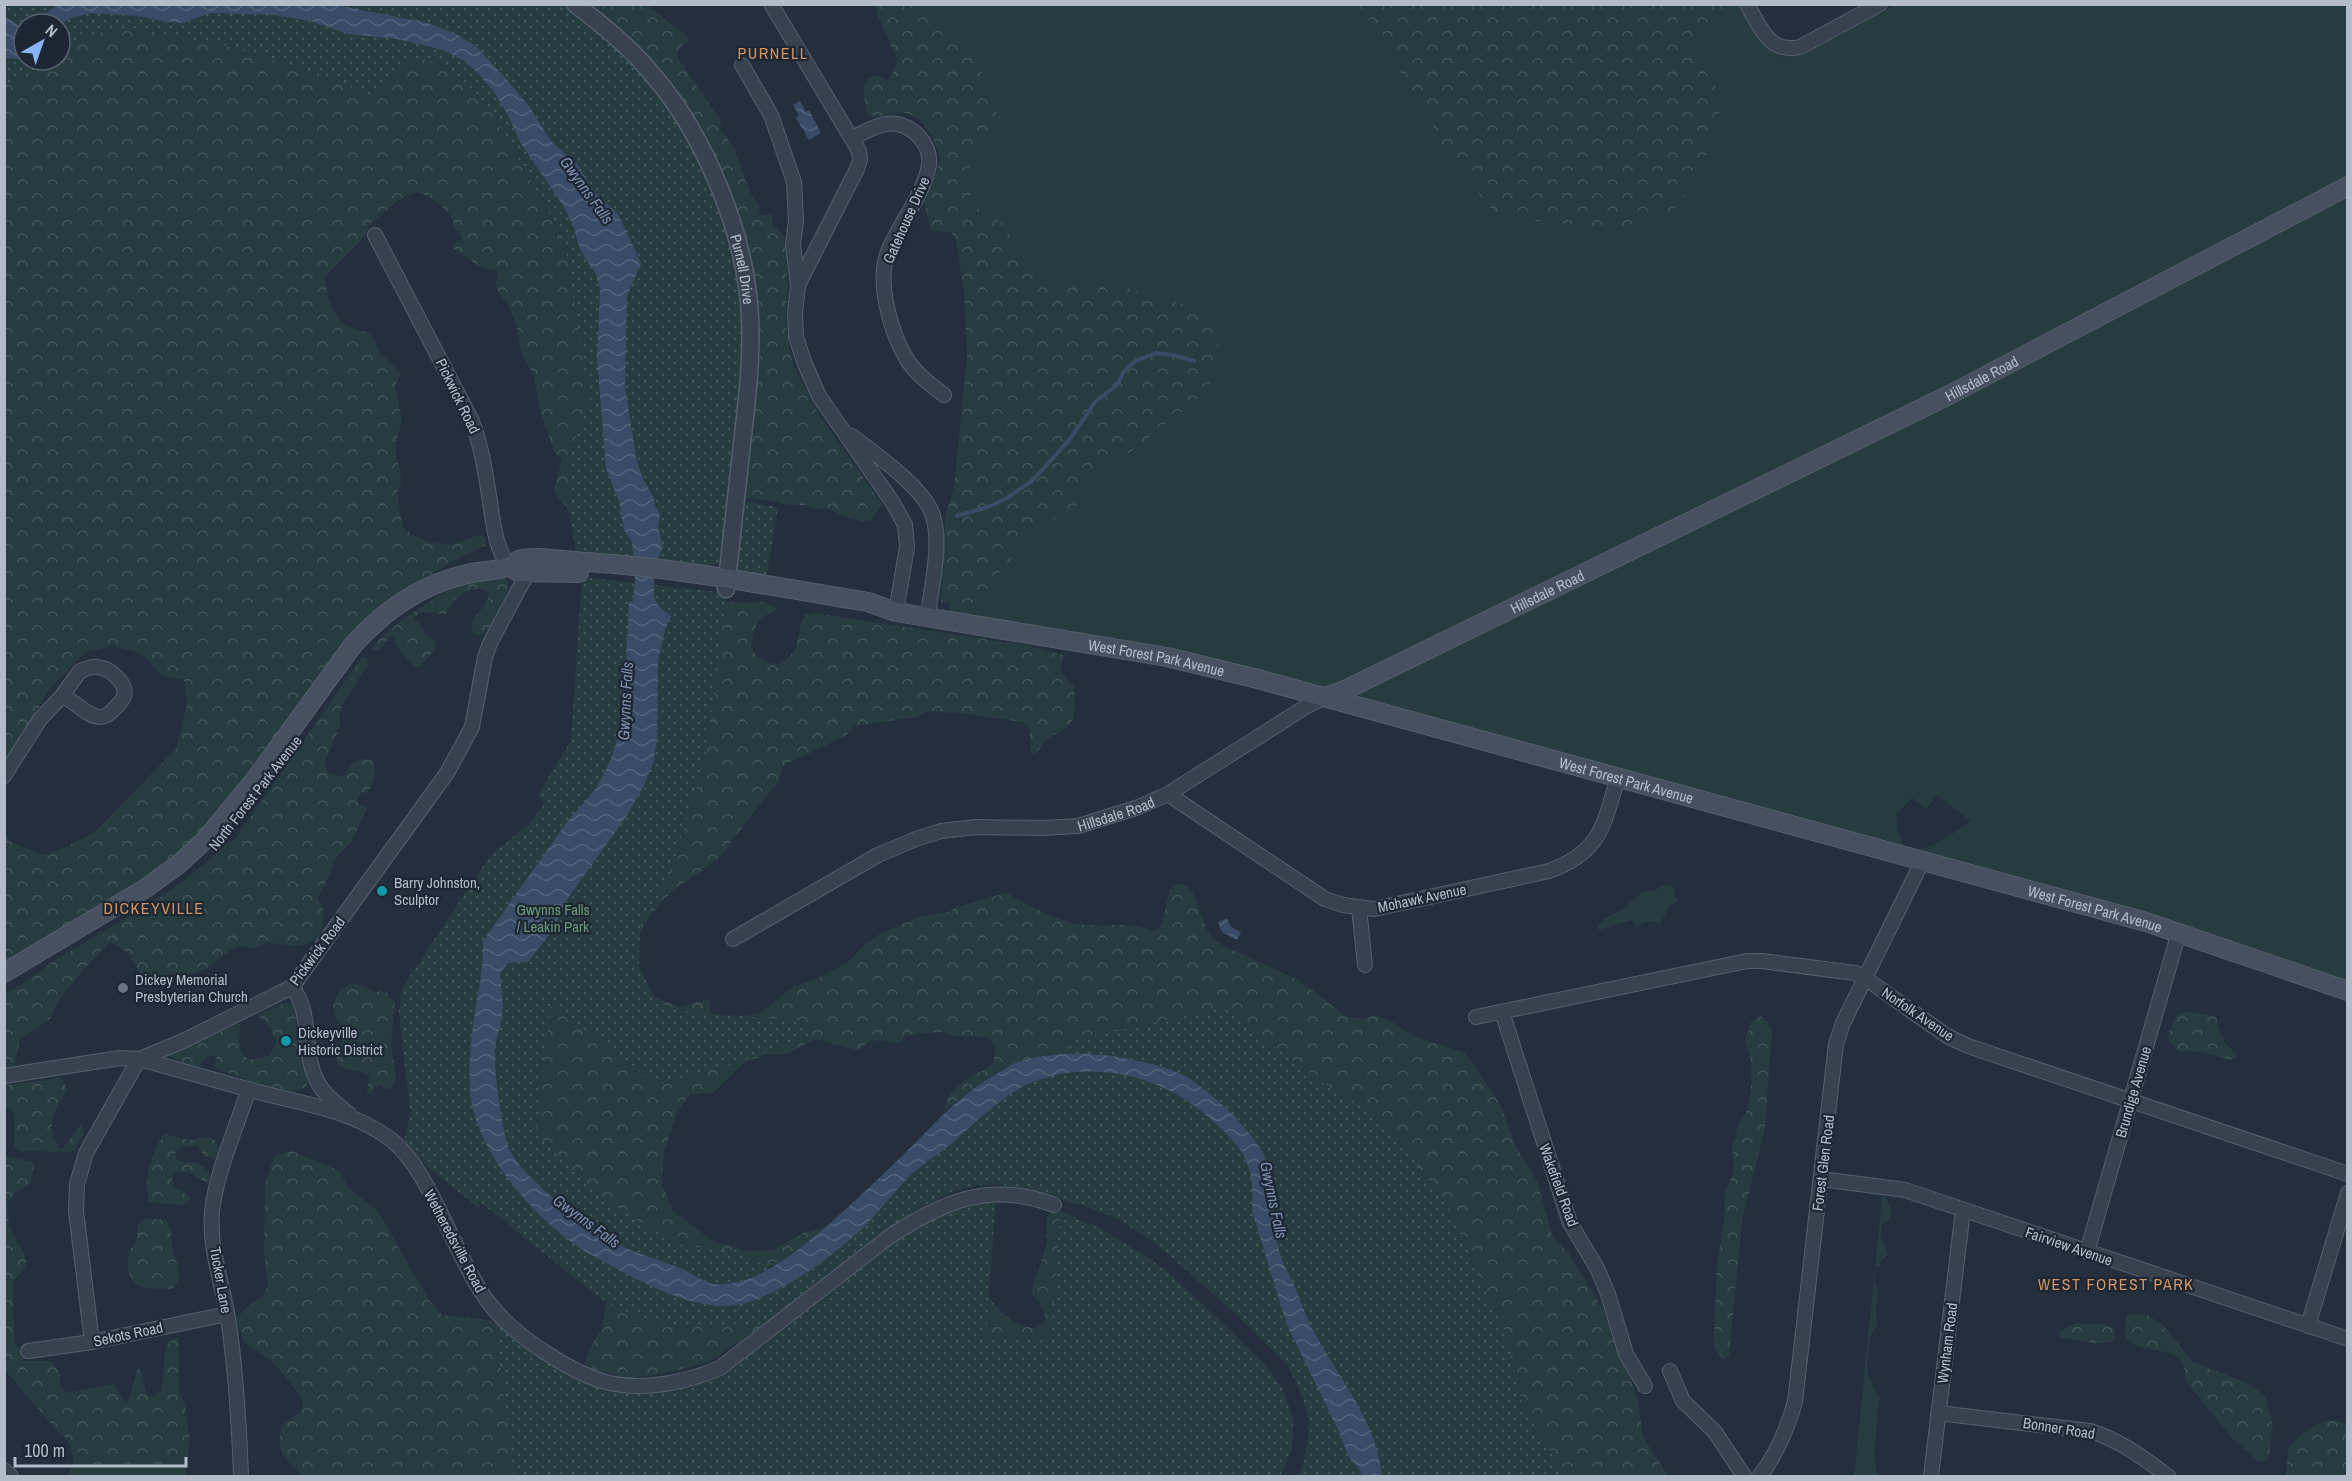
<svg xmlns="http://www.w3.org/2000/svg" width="2352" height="1481" viewBox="0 0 2352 1481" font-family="'Archivo Narrow',sans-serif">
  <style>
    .grass { fill: #263c3f }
    .forest { fill: url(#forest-crowns) }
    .park { fill: url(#park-dots) }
    .water { fill: url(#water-waves) }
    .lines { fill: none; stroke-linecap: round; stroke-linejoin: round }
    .stream { stroke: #394c67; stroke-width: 4 }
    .minor-casing { stroke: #565f6c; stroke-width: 16 }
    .tertiary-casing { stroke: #565f6c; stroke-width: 19 }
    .secondary-casing { stroke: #565f6c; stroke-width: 20 }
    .minor { stroke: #38414e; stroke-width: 14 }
    .tertiary { stroke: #38414e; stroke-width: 16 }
    .secondary { stroke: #465061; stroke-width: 18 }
    .culture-dot { fill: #0f9aa8; stroke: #1d2633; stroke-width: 2 }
    .worship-dot { fill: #6b7280; stroke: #1d2633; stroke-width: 2 }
    .labels { text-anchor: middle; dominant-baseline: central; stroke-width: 4.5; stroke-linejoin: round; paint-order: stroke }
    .street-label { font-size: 15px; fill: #b4bcc9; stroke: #1d2633 }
    .poi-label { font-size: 15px; fill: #b4bcc9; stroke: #1d2633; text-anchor: start }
    .park-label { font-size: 15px; fill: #6b9a76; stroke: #1d2633 }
    .neighbourhood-label { font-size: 16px; letter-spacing: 1.5px; fill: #d59563; stroke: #1d2633 }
    .water-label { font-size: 16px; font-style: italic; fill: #7c92b1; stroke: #1d2633 }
  </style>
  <defs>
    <pattern id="forest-crowns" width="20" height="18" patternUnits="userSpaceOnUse" patternTransform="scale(1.5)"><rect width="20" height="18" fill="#263c3f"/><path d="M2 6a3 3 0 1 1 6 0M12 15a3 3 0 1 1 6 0" fill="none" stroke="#435659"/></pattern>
    <pattern id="park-dots" width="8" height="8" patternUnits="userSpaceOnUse" patternTransform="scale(1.5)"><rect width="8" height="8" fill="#263c3f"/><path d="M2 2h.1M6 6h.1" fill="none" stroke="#435659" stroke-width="1.8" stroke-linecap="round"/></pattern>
    <pattern id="water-waves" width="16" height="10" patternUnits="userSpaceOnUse" patternTransform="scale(1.5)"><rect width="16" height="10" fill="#394c67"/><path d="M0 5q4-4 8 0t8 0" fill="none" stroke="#53647b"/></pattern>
  </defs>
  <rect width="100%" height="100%" fill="#242f3e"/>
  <g class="grass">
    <path d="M877 5H1739L1764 43 1782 57 1795 55 1811 48 1894 5H2347V982L1915 851C1935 846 1954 833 1971 821L1937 795 1926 809 1912 798 1897 814V827L1904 847 1211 657 949 612 971 405 973 345 952 184 907 61Z"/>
    <path d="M1665 885 1674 887 1675 897 1678 900 1669 906 1660 924 1649 921 1637 926 1631 920 1599 930 1597 927 1605 918 1622 910 1642 892 1656 890 1660 886Z"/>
    <path d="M1882 1196C1890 1200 1893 1212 1890 1220L1882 1224 1881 1240 1884 1242 1888 1255 1881 1261 1880 1266 1876 1267 1874 1283 1879 1290 1876 1307 1877 1325 1870 1337 1867 1364 1868 1374 1879 1398 1874 1457 1878 1476H1854Z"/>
  </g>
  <g class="forest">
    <path d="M584 5H647L687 36 688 41 678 49 677 57 723 124 720 125 721 129C725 136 731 142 734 149 741 162 748 196 758 204L760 215H772L773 224 784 237 788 287 785 321 791 357 799 377 821 418 882 504 871 521 863 522 844 516 827 508 816 509 806 505H789L769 500 743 498Z"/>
    <path d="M877 5C888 4 900 3 910 5 957 17 981 66 999 107L985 139 969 155 971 205 1002 223 1015 243 1021 257 1035 276 1056 287 1114 283 1147 295 1167 298 1200 312 1210 322 1217 335 1220 361 1211 382 1191 405 1107 470 1083 492 1076 507 1060 511 1048 527 1040 526 1003 568 981 605 941 602 945 518 954 486 967 355 964 292 956 240 951 232 931 231 924 202 941 160C934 139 924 110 896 113 886 114 878 118 868 116 865 102 857 81 875 75L887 80 890 78 898 61 877 14Z"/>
    <path d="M1355 5H1730L1732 9 1694 48 1717 75 1715 86 1720 93 1729 95 1717 117 1700 176 1694 180 1673 212 1645 221 1629 237 1616 230 1589 225 1506 219 1487 206 1473 185 1458 174 1462 161 1446 152 1433 125 1406 88 1390 42Z"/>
    <path d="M91 10 463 64 603 268 573 527 567 506 562 503 554 490 562 459 555 454 541 413 533 374 521 352 517 326 508 305 496 288 498 272 492 269 486 270 453 249V243L462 241V236L454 229C456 213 432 198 419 192L400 199 370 224 366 235 325 276C325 295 333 320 353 328 359 331 365 331 370 335 376 340 378 350 381 356H383L401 374 395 386 402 420 396 442V457L400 470 401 482 397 493 403 528C418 540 433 546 453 544 463 542 472 536 482 535L486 541 485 546 458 558 405 591 187 852 5 969V834L11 842 45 855 66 847 96 831 176 749 187 705 184 680 162 676 146 657 137 652 112 646 86 652 51 687 5 763 4 60H60V24Z"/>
    <path d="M500 577 508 580C511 592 492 629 481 635L474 634 471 624C476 612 488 606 489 593L480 588 463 593 453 601 446 614 422 612 414 617 413 620 420 624 424 633 435 641 436 648 419 668C408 665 394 645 393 634L379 650H372C376 635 442 592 458 586 472 581 486 583 500 577Z"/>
    <path d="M673 598 747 603 764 602 778 609C755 619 755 625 751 648 760 661 767 664 781 664L795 651 802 619 805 616 814 613 1025 645 1063 655 1061 673 1074 687 1075 711 1073 720 1064 730 1046 739 1036 754 1030 752V729L1022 722 976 715 928 711 916 717 855 726 845 736 787 764 782 768 780 779 721 855C710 867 696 874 683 883 659 900 637 930 630 958L652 996 680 1007 709 999 711 1013 718 1019 760 1013 794 986 815 980 848 962 864 945 880 934 921 916 949 912 956 907 1006 893C1032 906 1060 924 1089 925 1115 927 1127 921 1153 931L1161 927 1170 890 1178 884C1198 885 1200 918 1208 932 1212 938 1216 941 1222 945L1299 980 1347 1017 1364 1019 1373 1015 1383 1018 1394 1023 1413 1036 1465 1053 1500 1104 1515 1145 1538 1183 1552 1235 1569 1254 1612 1324 1638 1402 1643 1437 1668 1476H1382L1080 1054C1060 1055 1036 1056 1016 1063 990 1072 965 1094 944 1112 948 1080 973 1081 994 1062L995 1047 988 1037 954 1036 941 1032 905 1035 900 1043 872 1040 858 1050 815 1039 786 1054H767L744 1063 713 1093 690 1094 677 1113 664 1152 662 1184 672 1210 714 1242 750 1251 773 1250 803 1233 826 1228C799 1250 771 1268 740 1282L525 1171 504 965Z"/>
    <path d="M362 657H366L368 664 342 705 339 714 341 724 324 764 328 772 339 776H344C352 763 358 754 373 761 377 771 374 786 366 793L361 792 357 802 367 808 352 841 336 857 328 879 317 898C319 902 322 906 323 910 324 916 323 927 320 932 308 952 290 945 270 943 263 943 256 949 248 948 242 947 246 945 239 947 225 950 215 966 201 971 183 979 162 976 143 980 137 967 126 944 109 943 97 953 52 1004 51 1018L20 1040 15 1063 13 1066 5 1069V994C25 984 42 968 62 956 118 923 178 892 225 845L235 839Z"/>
    <path d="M352 983 368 988 375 993 380 991 387 993 395 1004 391 1042 396 1081 390 1089H385L380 1085 375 1087 370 1095 367 1091 369 1076C359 1068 346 1073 337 1063 335 1050 345 1040 344 1031 344 1027 342 1026 339 1023 329 1010 333 1000 342 988Z"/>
    <path d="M285 1003H293L302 1058 308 1073 307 1086C286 1101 241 1076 218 1069L214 1067 217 1057C208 1053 204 1060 199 1067H194L171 1057 170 1055 240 1023C240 1033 235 1061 254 1059 259 1058 264 1056 269 1056L277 1042 266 1022 257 1015Z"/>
    <path d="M2183 1012 2198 1013 2216 1017C2222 1037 2220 1040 2236 1053V1057L2230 1060 2198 1051 2180 1052 2169 1042V1033L2177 1014Z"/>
    <path d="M1761 1016 1769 1024 1772 1031 1765 1127 1742 1220 1729 1356 1724 1359 1717 1353 1714 1344 1717 1262 1724 1222 1725 1191 1734 1172 1732 1145 1739 1124 1746 1113 1751 1092V1061L1745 1040 1751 1022Z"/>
    <path d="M57 1077 63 1079 67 1090C54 1113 45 1121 58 1147L62 1149 81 1125C86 1136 78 1144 72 1152L18 1151 14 1145V1114L5 1107V1085L50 1080Z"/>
    <path d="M473 1110 728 1306 917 1171 925 1182 766 1324 711 1361 674 1371 632 1379 588 1368 585 1363 591 1346 601 1330 608 1294Z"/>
    <path d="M166 1134C173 1136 182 1139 190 1140 202 1140 206 1132 217 1142V1146L223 1151 222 1156 215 1159 205 1156 197 1146 182 1147 175 1152 177 1160C190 1163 205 1161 210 1175L209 1181 206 1182 188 1172H174C168 1187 180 1189 190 1197V1200L184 1205 149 1202C148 1194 146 1185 147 1177 148 1167 157 1139 166 1134Z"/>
    <path d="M292 1151 337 1170 341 1173 347 1187 378 1211 428 1299 442 1315 490 1320 572 1385 612 1396 692 1389 980 1263C983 1274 984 1290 991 1299 1000 1313 1019 1329 1037 1328L1045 1321C1046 1309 1039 1302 1031 1293L1047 1242 1046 1219 1051 1212 1060 1211 1075 1217 1163 1268 1214 1315 1272 1373 1285 1398 1288 1454 1281 1476H305C285 1460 275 1453 282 1426L300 1412 303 1404 300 1395 273 1362 244 1342 236 1319 248 1306 264 1296 268 1284 264 1251 265 1186 274 1156Z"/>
    <path d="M8 1157 33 1162 34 1166 31 1183 15 1193 7 1204C10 1212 7 1219 10 1227 18 1250 40 1258 13 1281L14 1341 24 1361H51L61 1376 59 1381 64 1393 113 1384 125 1402 129 1400 137 1370 141 1369 147 1395 152 1398 161 1391C162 1384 164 1374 164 1366 165 1354 163 1343 177 1337L179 1340V1392L185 1406 190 1441 185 1476H67L74 1462 71 1450 67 1439 58 1432 5 1370 4 1158Z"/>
    <path d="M145 1219 165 1220C173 1227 171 1237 172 1248 174 1262 187 1276 172 1289 160 1290 136 1290 130 1277 127 1271 128 1259 128 1252L137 1241 138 1225Z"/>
    <path d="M2139 1314 2148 1316 2161 1323 2193 1362 2244 1382 2265 1395 2273 1426 2268 1461H2258L2232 1438 2186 1381C2188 1328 2109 1371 2128 1315Z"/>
    <path d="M2078 1323C2093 1326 2118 1318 2115 1340 2099 1347 2078 1340 2061 1338L2059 1334 2060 1331Z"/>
    <path d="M2331 1420 2347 1423V1476H2286L2288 1449 2291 1444 2309 1429 2317 1424Z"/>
  </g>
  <g class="park">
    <path d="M5 5H569L608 35 667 100 725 211 748 331 721 559 715 565 703 567 576 554C573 531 566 492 568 471 570 444 585 421 588 394L567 255 555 223 492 112 475 92 448 66 424 59 405 63 389 74 372 98 332 78 221 44 125 30 104 32 84 38 60 52V24H24V60H49L32 74 5 84Z"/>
    <path d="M743 501 778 507 766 580 743 575 737 570Z"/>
    <path d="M582 577 727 593 705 760 667 883 640 926 639 966 657 1003 690 1012 801 1021 810 1037 735 1063 655 1085 606 1042 574 1024 550 1006 536 1134 599 1196 678 1245 740 1251 785 1278 886 1200C900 1194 908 1186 914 1172L1002 1094 1068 1064 1069 1041 1224 1008 1315 1078 1360 1105 1407 1151 1446 1203 1506 1335 1522 1405 1561 1469 1563 1476H1298L1304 1461 1309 1428 1308 1413 1297 1384 1287 1365 1228 1307 1158 1245 1120 1220 1086 1206 999 1184 979 1185 951 1192 913 1212 806 1292 768 1324 692 1327 654 1321 626 1311 600 1298 479 1201 480 1209 423 1163 421 1164 404 1142 410 1114 399 1011 402 988 490 856 529 824 543 806 544 803 538 795 571 740Z"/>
    <path d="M996 1195 986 1337 1051 1341 1060 1214 1096 1226 1152 1260 1264 1363 1282 1388 1293 1419 1292 1449 1280 1476H514L495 1322 497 1320 560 1369 578 1380 599 1387 646 1391 701 1383 734 1368 814 1301 926 1219Z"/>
  </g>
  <g class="water">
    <path d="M59 4 336 5 428 23 456 34 476 46 508 81 529 106 551 141 579 166 591 188 618 214 641 263 627 296 625 387 636 458 643 479 653 496 655 506 660 514 658 527 663 547 654 567V597L659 607 671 616 665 630 658 662 657 738 654 760 644 786 624 820 570 895 550 934 528 962 508 963 500 973C501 987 504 1001 502 1016 501 1028 495 1039 495 1051 493 1069 503 1137 510 1151 527 1182 589 1228 620 1245 639 1255 660 1260 680 1268 691 1272 702 1282 713 1284 721 1285 734 1283 742 1281 768 1273 794 1253 815 1236 845 1211 873 1184 901 1157 933 1126 958 1095 999 1072 1005 1069 1011 1064 1018 1062 1054 1051 1097 1052 1133 1060 1149 1063 1167 1067 1181 1074 1207 1087 1258 1134 1266 1161 1276 1191 1272 1224 1280 1254 1284 1266 1290 1276 1295 1287 1303 1308 1310 1327 1322 1346 1347 1389 1377 1426 1382 1476H1361L1360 1470 1348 1456 1340 1434 1287 1325 1252 1211C1256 1158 1239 1143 1201 1111 1154 1072 1083 1059 1026 1085 1002 1096 972 1126 951 1144 936 1156 918 1167 905 1181 891 1195 879 1212 865 1226 836 1254 769 1305 727 1306 688 1307 638 1281 605 1262 594 1256 583 1251 574 1244 533 1215 487 1162 474 1113 468 1092 469 1064 471 1042 474 1008 484 976 483 941L567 822 595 790 609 764 619 735 624 703 629 602 633 601 635 578 632 542 624 530 619 502 606 468 597 359 600 290 596 274 580 250 573 225 562 204 520 142 509 117 494 92 477 72 464 61 443 50 398 39 348 34 310 21 274 15 211 13 183 23 161 21 138 16 90 13 74 17 60 24H30Z"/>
    <path d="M5 16 20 27 24 26 23 59 5 58Z"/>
    <path d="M800 101 806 112 809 110 821 133 809 140 796 118 799 116 793 105Z"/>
    <path d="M1227 918 1231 927 1241 932 1237 940 1222 932 1218 922Z"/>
  </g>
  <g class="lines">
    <path class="stream" d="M957 516 988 507 1007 498 1032 481 1070 439 1095 402 1117 385 1124 371 1137 360 1157 353 1173 355 1194 361"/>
    <g class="minor-casing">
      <g id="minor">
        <path d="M771 4 859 151 860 160 857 169 798 285 795 313 796 337 805 364 819 396 893 503 905 525 907 547 896 612"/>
        <path d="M1747 4C1760 27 1769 54 1800 47L1880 4"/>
        <path d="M742 65 771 115 794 182 796 220 793 245 798 285"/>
        <path d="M852 138C863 133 874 126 886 124 908 120 932 142 929 165 924 194 899 224 888 252 876 281 891 335 908 361 917 375 931 385 944 395"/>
        <path d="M375 235 472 421C481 445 485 470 489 495 493 520 494 545 509 567"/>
        <path d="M852 436C875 454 925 488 933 516 942 547 931 585 928 617"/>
        <path d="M4 776 40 719 62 696 80 671C86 669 92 666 98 667 110 668 128 684 124 696 123 700 118 705 115 708 111 713 107 717 100 717 85 716 76 701 62 696"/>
        <path d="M1168 794 1325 899 1343 905 1374 909 1549 871C1601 852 1603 826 1618 778"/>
        <path d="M1359 908 1365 965"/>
        <path id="s1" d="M733 939 878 855 916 839 941 831 976 827 1043 828 1078 826 1136 808 1168 794 1307 706 1325 697"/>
        <path d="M292 987C313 1013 302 1052 317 1081 324 1095 337 1104 349 1114"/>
        <path d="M1502 1012 1570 1223 1597 1268 1608 1294 1626 1354 1645 1386"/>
        <path d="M1476 1017 1747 961H1762L1855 973 1865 978 1947 1036 1968 1046 2348 1174"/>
        <path d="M4 1076 120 1058 140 1059C179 1070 218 1081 258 1092 304 1104 350 1110 389 1138 422 1162 445 1226 464 1261 472 1277 481 1294 493 1308 516 1336 573 1375 610 1383 645 1391 687 1382 720 1368L889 1237C943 1202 989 1180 1054 1205"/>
        <path d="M1821 1179 1905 1190 2348 1339"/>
        <path d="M2087 1252 2179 932"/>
        <path d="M2308 1326 2348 1193"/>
        <path d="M92 1342 76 1211 77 1184 86 1153 135 1066 140 1059 183 1041 292 987 447 773 472 727 485 657 490 643 528 572"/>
        <path d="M28 1351 92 1342 227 1314"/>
        <path d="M1670 1371 1683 1401 1715 1432 1744 1476"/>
        <path d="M1938 1413 2090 1431C2120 1440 2143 1458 2168 1476"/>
        <path d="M4 1470 11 1476"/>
        <path d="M241 1476C239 1422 236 1366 227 1312 221 1280 209 1245 212 1212 215 1176 237 1125 249 1089"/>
        <path d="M1760 1476C1777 1453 1787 1430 1795 1402L1836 1044 1843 1023 1923 860"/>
        <path d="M1931 1476 1963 1210"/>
      </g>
    </g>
    <g class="tertiary-casing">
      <g id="tertiary">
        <path id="s2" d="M575 4C603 25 631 48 653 75 706 137 746 235 750 317 752 359 747 401 742 444 737 492 731 541 726 589"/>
      </g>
    </g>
    <g class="secondary-casing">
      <g id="secondary">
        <path d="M510 567 518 572 579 573"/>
        <path id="s3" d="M1325 697 1343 691 1949 395 2348 186"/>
        <path id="s4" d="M4 973 146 888 179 864 206 839 254 781 353 645C385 610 420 585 467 574 480 571 494 571 507 567 512 566 515 561 519 560 537 555 568 561 587 562 682 568 775 587 868 602L896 612 1167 657 1258 679 2146 922 2348 991"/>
      </g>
    </g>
    <use href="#minor" class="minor"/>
    <use href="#tertiary" class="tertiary"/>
    <use href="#secondary" class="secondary"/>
  </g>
  <g class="culture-dot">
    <circle cx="382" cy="891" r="6"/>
    <circle cx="286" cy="1041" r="6"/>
  </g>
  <circle class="worship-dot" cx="123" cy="988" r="6"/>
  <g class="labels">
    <g class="street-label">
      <text transform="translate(906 220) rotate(-66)">Gatehouse Drive</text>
      <text stroke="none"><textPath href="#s2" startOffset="322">Purnell Drive</textPath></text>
      <text stroke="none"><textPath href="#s3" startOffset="730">Hillsdale Road</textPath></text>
      <text transform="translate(458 396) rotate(64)">Pickwick Road</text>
      <text stroke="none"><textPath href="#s3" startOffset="246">Hillsdale Road</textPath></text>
      <text stroke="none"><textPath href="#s4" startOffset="1324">West Forest Park Avenue</textPath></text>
      <text stroke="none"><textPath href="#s4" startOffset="1810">West Forest Park Avenue</textPath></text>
      <text transform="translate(255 793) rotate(-52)">North Forest Park Avenue</text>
      <text stroke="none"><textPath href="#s1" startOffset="412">Hillsdale Road</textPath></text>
      <text transform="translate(1422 898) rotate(-12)">Mohawk Avenue</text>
      <text stroke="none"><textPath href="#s4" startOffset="2296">West Forest Park Avenue</textPath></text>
      <text transform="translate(317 951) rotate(-53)">Pickwick Road</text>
      <text transform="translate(1918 1014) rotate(34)">Norfolk Avenue</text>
      <text transform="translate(2133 1092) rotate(-74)">Brundige Avenue</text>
      <text transform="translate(1823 1163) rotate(-83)">Forest Glen Road</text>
      <text transform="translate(1559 1185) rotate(70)">Wakefield Road</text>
      <text transform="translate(455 1241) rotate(62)">Wetheredsville Road</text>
      <text transform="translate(2069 1246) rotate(19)">Fairview Avenue</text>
      <text transform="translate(221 1280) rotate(80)">Tucker Lane</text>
      <text transform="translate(128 1334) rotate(-12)">Sekots Road</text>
      <text transform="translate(1947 1343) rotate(-83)">Wynham Road</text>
      <text transform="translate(2059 1428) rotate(9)">Bonner Road</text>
    </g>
    <g class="poi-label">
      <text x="394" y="882">Barry Johnston,<tspan x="394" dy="17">Sculptor</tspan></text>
      <text x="135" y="979">Dickey Memorial<tspan x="135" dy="17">Presbyterian Church</tspan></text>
      <text x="298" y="1032">Dickeyville<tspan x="298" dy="17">Historic District</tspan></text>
    </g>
    <g class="park-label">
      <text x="553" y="909">Gwynns Falls<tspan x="553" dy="17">/ Leakin Park</tspan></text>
    </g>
    <g class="neighbourhood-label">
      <text x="773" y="53">PURNELL</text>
      <text x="154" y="908">DICKEYVILLE</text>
      <text x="2116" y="1284">WEST FOREST PARK</text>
    </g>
    <g class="water-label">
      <text transform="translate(587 190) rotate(54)">Gwynns Falls</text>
      <text transform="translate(625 701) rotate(-87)">Gwynns Falls</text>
      <text transform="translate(1274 1200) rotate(78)">Gwynns Falls</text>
      <text transform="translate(587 1221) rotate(36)">Gwynns Falls</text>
    </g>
  </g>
  <rect width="2352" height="1481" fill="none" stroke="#b4bcc9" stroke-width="12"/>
  <g transform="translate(42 42) rotate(40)"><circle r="28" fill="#1d2633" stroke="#59626f" stroke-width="1.5"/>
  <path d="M0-4.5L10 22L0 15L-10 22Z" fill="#8ab4f8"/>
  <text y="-9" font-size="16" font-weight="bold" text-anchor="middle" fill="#b4bcc9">N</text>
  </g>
  <path d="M15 1457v9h171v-9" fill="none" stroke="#b4bcc9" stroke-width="3"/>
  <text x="24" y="1457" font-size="18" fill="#b4bcc9" stroke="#1d2633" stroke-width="4.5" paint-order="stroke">100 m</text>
</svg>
